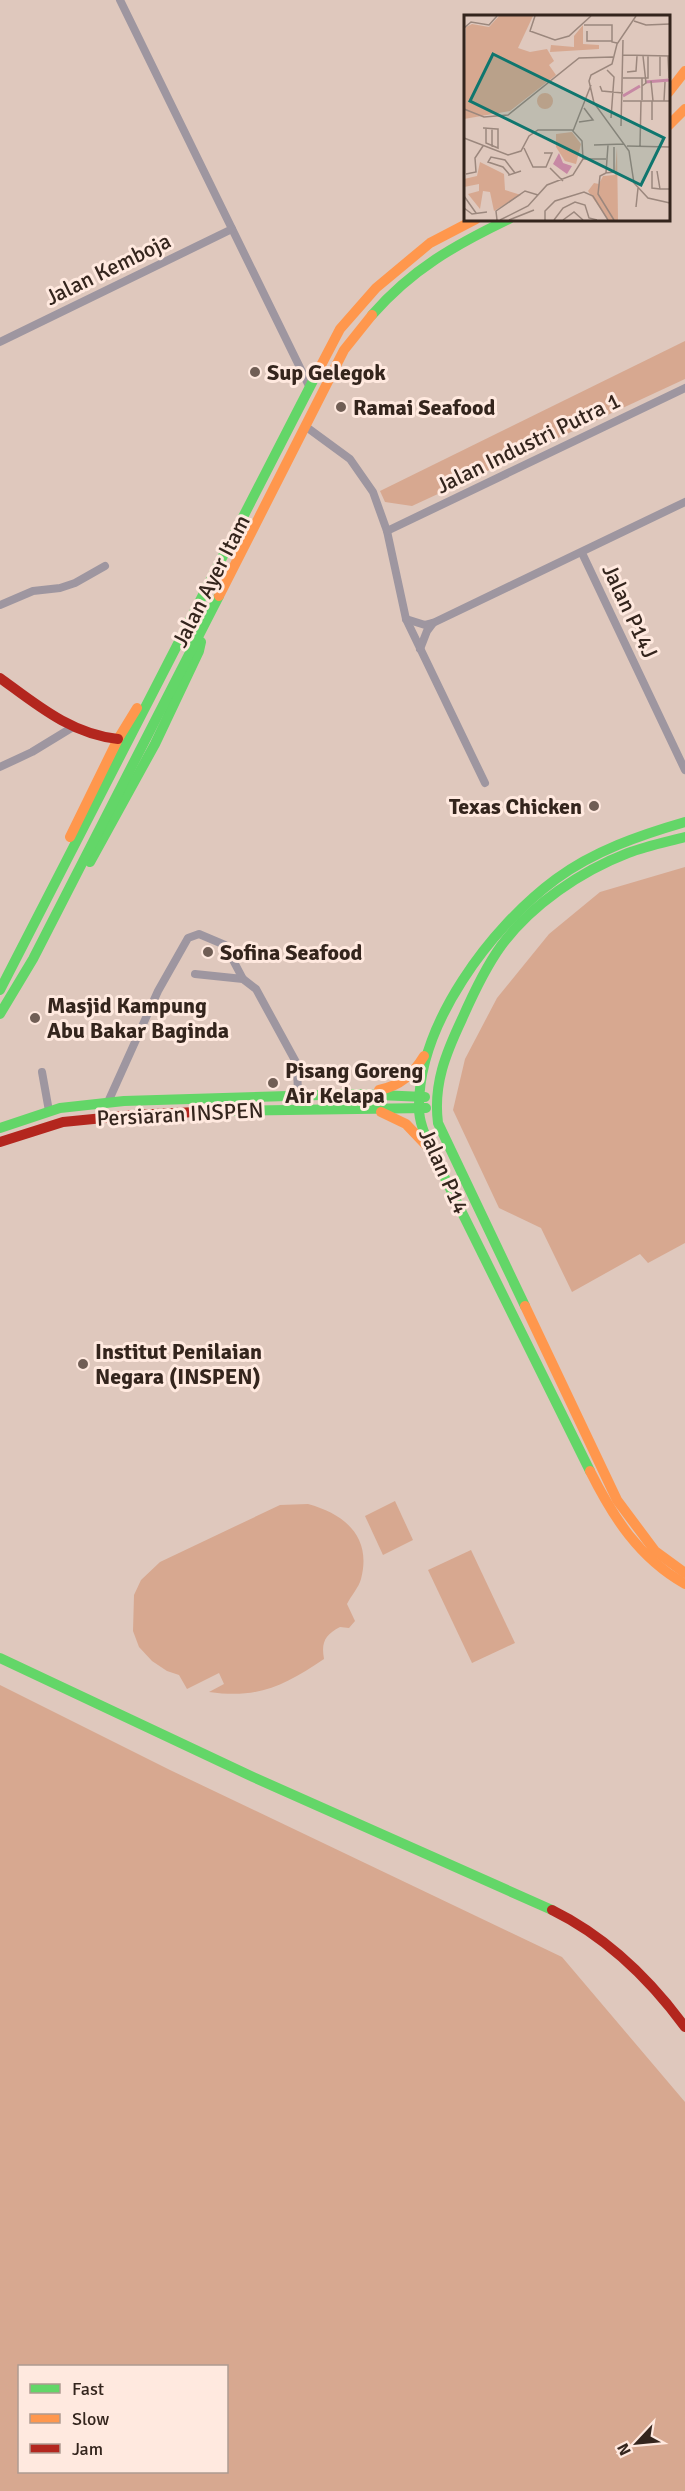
<svg xmlns="http://www.w3.org/2000/svg" width="685" height="2491" viewBox="0 0 685 2491" font-family="Signika,sans-serif">
  <style>
    .green { fill: #d7a890; fill-rule: evenodd }
    .lines { fill: none; stroke-linecap: round; stroke-linejoin: round }
    .street { stroke: #9e96a0; stroke-width: 8 }
    .fast { stroke: #63d668; stroke-width: 10 }
    .slow { stroke: #ff974d; stroke-width: 10 }
    .jam { stroke: #b3261e; stroke-width: 10 }
    .poi-dot { fill: #705e55; stroke: #ffe9df; stroke-width: 2 }
    .labels { text-anchor: middle; dominant-baseline: central; stroke-width: 6; stroke-linejoin: round; paint-order: stroke }
    .street-label { font-size: 22px; fill: #34251d; stroke: #ffe9df }
    .poi-label { font-size: 22px; font-weight: bold; fill: #34251d; stroke: #ffe9df; text-anchor: start }
    .inset-river { fill: none; stroke: #c788a4; stroke-width: 3 }
    .inset-road { fill: none; stroke: #9b877d; stroke-width: 1.5 }
    .view { fill: #0f766e; fill-opacity: 0.15; stroke: #0f766e; stroke-width: 3 }
    .inset-edge { fill: none; stroke: #34251d; stroke-width: 3 }
  </style>
  <rect width="100%" height="100%" fill="#dfc8bd"/>
  <g class="green">
    <path d="M685 341V379L412 506 385 502 380 491Z"/>
    <path d="M685 867V1243L648 1263 640 1254 572 1292 541 1228 499 1208 453 1110 465 1059 497 998 549 934 600 892Z"/>
    <path d="M395 1501 413 1540 383 1555 365 1516Z"/>
    <path d="M308 1504C345 1514 372 1537 361 1579 359 1587 351 1596 347 1604L355 1621 349 1628 340 1627C325 1635 321 1642 324 1659 284 1686 258 1699 209 1692L224 1684 219 1673 187 1689 179 1675 167 1671 152 1661 139 1647 133 1631 134 1595 141 1580 160 1562 280 1505Z"/>
    <path d="M471 1550 515 1643 472 1663 428 1570Z"/>
    <path d="M0 1685 170 1770 562 1957 685 2102V2491H0ZM20 2366H226V2472H20Z"/>
  </g>
  <g class="lines">
    <g class="street">
      <path d="M120 0 309 386"/>
      <path d="M0 342 232 229"/>
      <path d="M305 426 350 459 373 492 387 531 406 619 485 783"/>
      <path d="M387 531 685 388"/>
      <path d="M582 553 685 770"/>
      <path d="M0 605 33 591 60 588 75 583 105 566"/>
      <path d="M406 619 425 625 433 623 685 502"/>
      <path d="M420 649 427 631 433 623"/>
      <path d="M0 767 32 752 73 727"/>
      <path d="M195 974 243 979 256 989 297 1064 298 1095"/>
      <path d="M42 1072 49 1111"/>
      <path d="M108 1102 158 991 188 938 199 934 225 945 243 979"/>
    </g>
    <g class="fast">
      <path d="M372 315C412 269 455 245 509 219"/>
      <path d="M90 862 155 744 199 651 201 642"/>
      <path d="M0 990 317 373"/>
      <path d="M0 1014 33 959 219 596"/>
      <path d="M217 1111 426 1108"/>
      <path d="M0 1128 60 1108 124 1101 355 1094 425 1097"/>
      <path d="M525 1306 438 1123C433 1084 446 1053 462 1019 473 994 485 968 501 946 531 905 581 871 628 853 646 846 666 842 685 837"/>
      <path d="M590 1471 434 1156C428 1141 419 1125 419 1108 418 1024 491 927 556 879 594 851 640 835 685 822"/>
      <path d="M0 1658 253 1777 552 1910"/>
    </g>
    <g class="slow">
      <path d="M668 93 685 71"/>
      <path d="M668 126 685 109"/>
      <path d="M317 373 340 329 376 288 430 243 476 219"/>
      <path d="M219 596 344 350 372 315"/>
      <path d="M70 837 118 739 137 708"/>
      <path d="M379 1090C400 1086 413 1074 424 1056"/>
      <path d="M381 1112 406 1124 425 1144"/>
      <path d="M525 1306 617 1500 655 1551 685 1573"/>
      <path d="M590 1471C613 1517 639 1558 685 1584"/>
    </g>
    <g class="jam">
      <path d="M0 678C37 705 71 734 118 739"/>
      <path d="M0 1142 63 1122 134 1115 217 1111"/>
      <path d="M552 1910C607 1937 649 1978 685 2027"/>
    </g>
  </g>
  <g class="poi-dot">
    <circle cx="255" cy="372" r="6"/>
    <circle cx="341" cy="407" r="6"/>
    <circle cx="594" cy="806" r="6"/>
    <circle cx="208" cy="952" r="6"/>
    <circle cx="35" cy="1018" r="6"/>
    <circle cx="273" cy="1083" r="6"/>
    <circle cx="83" cy="1364" r="6"/>
  </g>
  <g class="labels">
    <g class="street-label">
      <text transform="translate(108 269) rotate(-26)">Jalan Kemboja</text>
      <text transform="translate(528 443) rotate(-26)">Jalan Industri Putra 1</text>
      <text transform="translate(211 581) rotate(-63)">Jalan Ayer Itam</text>
      <text transform="translate(630 611) rotate(65)">Jalan P14J</text>
      <text transform="translate(180 1114) rotate(-3)">Persiaran INSPEN</text>
      <text transform="translate(444 1171) rotate(66)">Jalan P14</text>
    </g>
    <g class="poi-label">
      <text x="267" y="372">Sup Gelegok</text>
      <text x="353" y="407">Ramai Seafood</text>
      <text x="582" y="806" text-anchor="end">Texas Chicken</text>
      <text x="220" y="952">Sofina Seafood</text>
      <text x="47" y="1005">Masjid Kampung<tspan x="47" dy="25">Abu Bakar Baginda</tspan></text>
      <text x="285" y="1070">Pisang Goreng<tspan x="285" dy="25">Air Kelapa</tspan></text>
      <text x="95" y="1351">Institut Penilaian<tspan x="95" dy="25">Negara (INSPEN)</tspan></text>
    </g>
  </g>
  <g transform="translate(464 15)">
    <rect width="206" height="206" fill="#dfc8bd"/>
    <path d="M35 1H69L54 33 66 37 83 34 90 46 85 50 92 60 46 96 0 104 2 12 8 9 25 12ZM119 10V29L135 30V34L86 37 87 30 110 32V21ZM73 86a8 8 0 1 1 16 0a8 8 0 1 1-16 0ZM108 117 117 129 112 149 101 146 92 132V119ZM153 132 154 205H144L124 176 130 168 135 169 139 161 151 160ZM16 147 40 159 41 175 57 180 30 196 26 177 19 176 16 194 4 179 15 176V169L0 172V164L13 161Z" fill="#d7a890"/>
    <path d="M95 138 99 148 108 151 103 159 89 149Z" fill="#c788a4"/>
    <path class="inset-river" d="M181 67 206 65M159 81 176 71"/>
    <path class="inset-road" d="M71 1 66 16 91 25 105 21 127 1M172 1 153 29 148 49 127 60 125 66 130 88 165 136 170 168 184 183 206 188M170 6 182 10 206 9M120 10H148V27L153 28M0 13 7 7 25 10 33 1M123 16V26H148M159 40 206 41M196 41V61M204 41 205 63M143 55 150 62 147 103M163 57 172 56 173 41M159 63H184V41M187 66 189 86M136 71 138 76 159 78M178 71 182 68 179 41M178 85V63M159 86H206M200 86 201 67M0 94 20 102 44 100 115 43 149 42M188 105V86M115 107 129 105 120 93M157 111 159 25M19 113H20L33 114H34V133L22 128V113M28 113V132M109 116 127 70M0 123 44 140 57 136 65 121 74 115H108L118 126 119 144 109 160 83 170 64 191 36 205M130 130 160 129M144 130 142 158 150 157V132M163 131 206 132M176 131 177 86M60 133 69 152H82L88 138H80M119 144H142M86 153 99 166M188 156V173L196 174M193 156 196 174H206M51 158 41 145 27 142 24 147 39 152 45 159V160L57 156M142 158 136 161 134 179 150 205M2 159 12 157 11 143 19 131M0 181 12 198M172 192 174 173M0 193 8 199 23 197M33 205 32 196 61 176 74 180M45 205 70 195M81 205V196L91 186 120 177 129 181 144 205M90 205 99 193 111 187 121 190 125 203 133 205M99 205 110 197 119 205"/>
    <path class="view" d="M29 39 200 123 177 170 6 86Z"/>
    <rect width="206" height="206" class="inset-edge"/>
  </g>
  <rect x="18" y="2365" width="210" height="108" fill="#ffe9df" stroke="#ae9b91" stroke-width="1.5"/>
  <rect x="30" y="2384" width="30" height="9" fill="#63d668" stroke="#ae9b91" stroke-width="1.5"/>
  <text x="72" y="2395" font-size="18" fill="#34251d">Fast</text>
  <rect x="30" y="2414" width="30" height="9" fill="#ff974d" stroke="#ae9b91" stroke-width="1.5"/>
  <text x="72" y="2425" font-size="18" fill="#34251d">Slow</text>
  <rect x="30" y="2444" width="30" height="9" fill="#b3261e" stroke="#ae9b91" stroke-width="1.5"/>
  <text x="72" y="2455" font-size="18" fill="#34251d">Jam</text>
  <g transform="translate(637 2443) rotate(244)" stroke="#ffe9df" stroke-width="4.5" paint-order="stroke">
  <path d="M0-4.5L10 22L0 15L-10 22Z" fill="#34251d"/>
  <text y="-9" font-size="16" font-weight="bold" text-anchor="middle" fill="#34251d">N</text>
  </g>
</svg>
